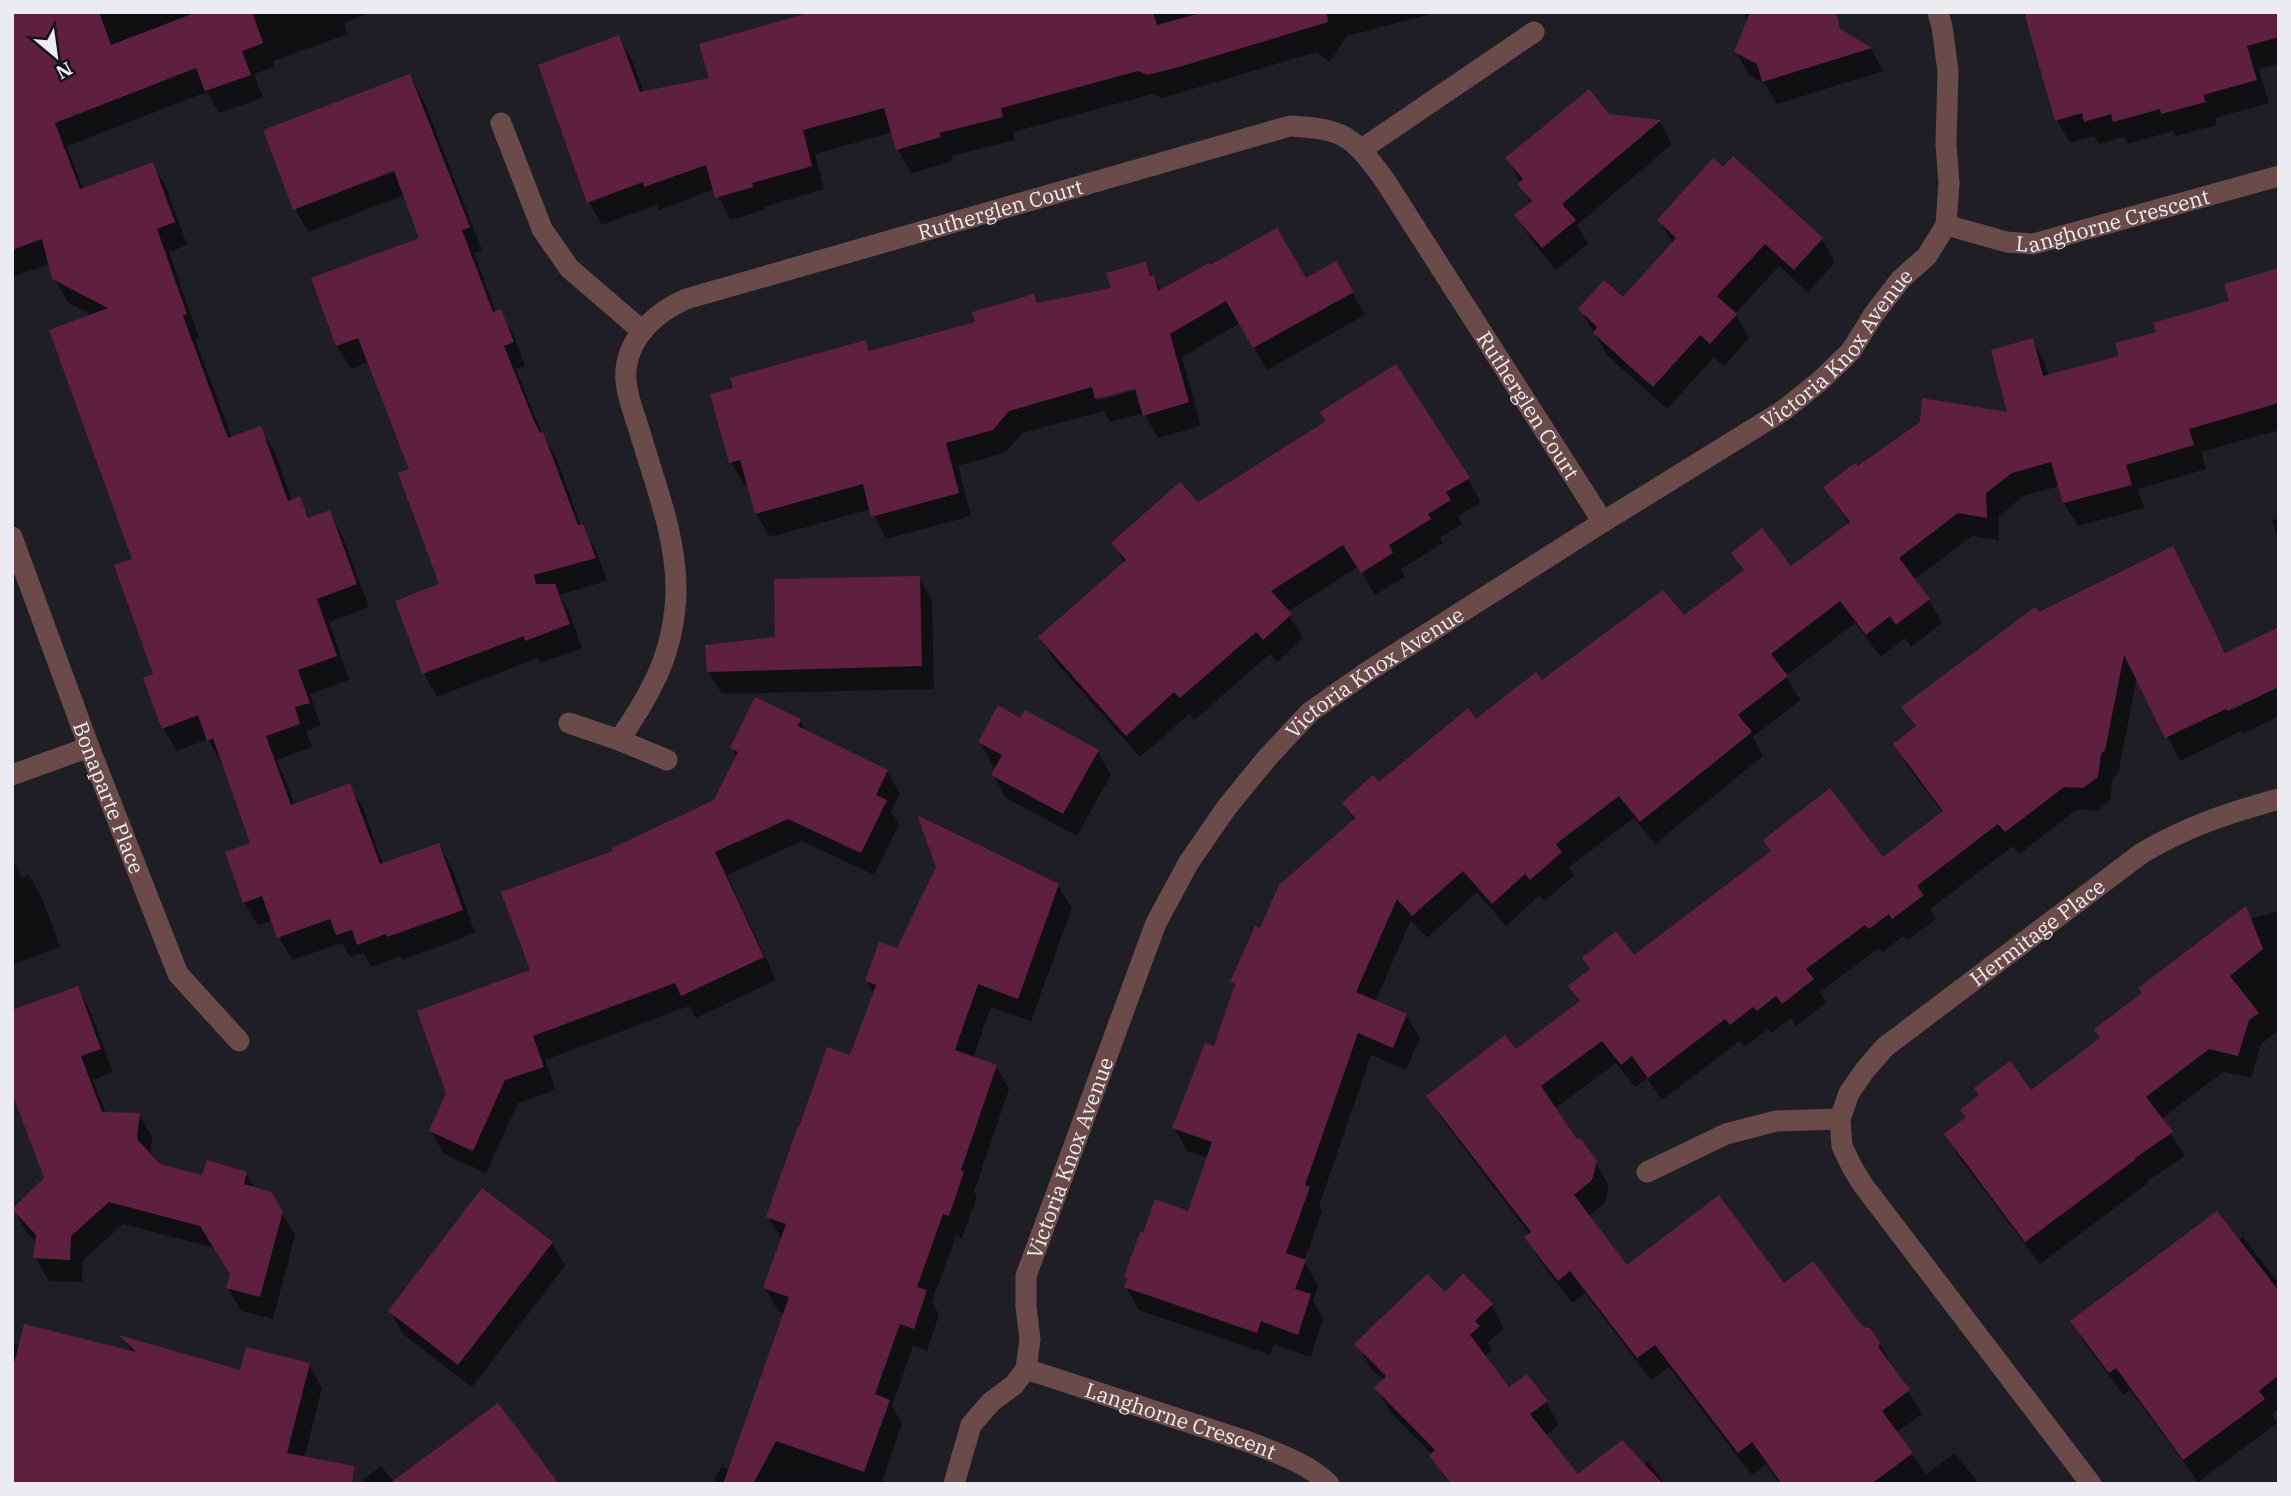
<svg xmlns="http://www.w3.org/2000/svg" width="2291" height="1496" viewBox="0 0 2291 1496" font-family="'IBM Plex Serif',serif">
  <style>
    .shadow { fill: #0007; fill-rule: evenodd }
    .building { fill: #5f203f }
    .lines { fill: none; stroke-linecap: round; stroke-linejoin: round }
    .minor { stroke: #6b4b49; stroke-width: 21 }
    .labels { text-anchor: middle; dominant-baseline: central; stroke-width: 6; stroke-linejoin: round; paint-order: stroke }
    .street-label { font-size: 21px; fill: #ececf0; stroke: #15151b }
  </style>
  <rect width="100%" height="100%" fill="#1f1e24"/>
  <g class="shadow">
    <path d="M12 12H373L344 23 348 34 273 61 275 67 254 74 263 98 219 113 207 92 67 146 83 190 152 164 166 187 187 245 169 252 199 338 195 339 232 438 260 428 274 451 292 501 299 498 310 519 329 512 342 535 369 607 329 622 349 680 310 694 321 726 306 731 312 747 277 760 295 805 349 785 363 808 383 865 439 845 452 868 475 933 402 960 400 956 372 967 363 953 350 957 342 943 292 960 279 937 272 920 258 925 244 902 253 844 223 762 221 763 208 739 177 751 163 728 93 316 68 302 54 278 50 264 12 277Z"/>
    <path d="M800 12H1439L1347 36 1330 62 1316 52 1162 98 1152 94 1013 132 1015 140 951 156 953 161 911 173 898 150 893 132 815 154 824 189 764 207 765 210 730 220 715 189 659 210 657 205 602 225 589 202 619 37 632 60 644 93 711 80 802 17Z"/>
    <path d="M1744 12H1847L1822 19 1871 49 1883 71 1777 104 1765 84 1749 75 1736 52 1747 24Z"/>
    <path d="M2023 12H2279V64L2259 69 2269 103 2215 118 2217 125 2176 136 2173 131 2128 144 2124 137 2099 144 2094 136 2070 143 2057 120 2032 33Z"/>
    <path d="M410 76 423 99 482 250 474 253 496 313 500 311 513 334 525 366 516 369 542 434 556 457 581 526 595 549 607 581 559 595 568 609 582 648 540 663 538 658 437 697 424 674 397 602 442 585 411 470 369 362 351 369 337 346 313 279 422 239 405 195 308 232 295 209Z"/>
    <path d="M1609 115 1660 122 1672 144 1577 225 1588 244 1556 270 1530 238 1516 215 1531 204 1508 159Z"/>
    <path d="M1659 220 1822 239 1835 262 1808 292 1779 266 1735 314 1749 338 1724 366 1714 357 1667 409 1608 356 1580 309 1623 300 1673 244Z"/>
    <path d="M1335 263 1365 315 1267 370 1240 323 1182 357 1201 426 1158 438 1144 413 1110 422 1104 411 1022 433 1006 452 958 466 971 516 886 539 871 509 770 537 756 514 748 484 744 485 731 462 865 342 871 352 977 324 1033 296 1038 304 1113 289 1145 264 1161 291 1305 280ZM1143 385 1144 388 1097 401V397Z"/>
    <path d="M2279 270V430L2201 452 2206 469 2138 489 2144 508 2078 526 2064 503 2060 486 2025 495 1999 516V540L1972 536 1914 580 1929 600 1942 623 1911 647 1905 638 1881 657 1855 623 1786 676 1800 700 1753 737 1763 756 1655 844 1634 818 1569 867 1574 876 1544 901 1540 895 1506 926 1477 892 1427 938 1411 920 1375 1002 1406 1015 1420 1038 1406 1070 1371 1055 1319 1206 1322 1211 1304 1261 1318 1285 1313 1300 1323 1319 1311 1357 1274 1344 1270 1355 1139 1310 1126 1287 1128 1281 1126 1277 1189 1213 1208 1158 1187 1151 1174 1128 1215 1048 1236 988 1232 982 1261 930 1354 821 1344 804 1379 784 1475 721 1542 683 1684 618 1744 572 1733 553 1790 568 1849 524 1826 488 1858 468 2009 414 2032 340 2045 363 2049 377 2121 357 2158 333 2231 303Z"/>
    <path d="M1468 479 1481 502 1458 516 1462 524 1440 538 1443 543 1401 569 1405 577 1375 595 1358 567 1287 612 1303 638 1277 662 1270 654 1194 720 1189 714 1140 757 1054 660 1040 637 1125 563 1113 543 1197 504Z"/>
    <path d="M2279 518V545L2272 520Z"/>
    <path d="M2172 549 2226 654 2279 629V716L2243 734 2241 731 2180 761 2137 677 2118 774 2113 777 2110 800 2097 811 2078 809 2019 854 2013 846 1930 909 1936 919 1907 941 1903 936 1883 952 1879 948 1820 992 1826 1003 1796 1026 1791 1018 1771 1033 1768 1029 1745 1047 1740 1041 1662 1100 1647 1078 1635 1087 1616 1063 1554 1109 1575 1140 1595 1162 1609 1186 1604 1204 1588 1217 1627 1268 1784 1286 1862 1329 1879 1343 1922 1414 1896 1433 1926 1474 1955 1453 1979 1484H1780L1766 1464 1752 1475 1669 1367 1651 1380 1585 1293 1572 1303 1540 1261 1527 1238 1530 1235 1442 1119 1428 1096 1516 1052 1580 1003 1571 986 1634 957 1772 852 1765 841 1883 859 1943 813 1908 767 1895 745 1916 728 1904 707 2038 615Z"/>
    <path d="M919 578 932 601 934 689 722 694 708 671Z"/>
    <path d="M800 720 807 733 887 771 900 794 891 812 899 824 874 875 802 841 727 875 776 980 696 1018 689 1006 545 1060 556 1090 518 1103 486 1173 444 1154 431 1131 532 971 616 852 715 801 737 757 732 748Z"/>
    <path d="M1021 720 1098 752 1111 775 1077 836 1006 798 993 775 997 767 993 766 980 742Z"/>
    <path d="M12 858 22 878 29 875 42 898 60 947 12 965Z"/>
    <path d="M1058 885 1072 908 1031 1021 991 1007 973 1058 996 1066 1009 1089 974 1192 977 1196 962 1238 956 1236 932 1302 939 1315 927 1351 913 1346 892 1406 902 1424 881 1484H712L722 1466 729 1470 785 1314 778 1311 765 1288 782 1240 768 1217 852 1057 874 994 867 981 898 950Z"/>
    <path d="M2245 909 2251 919 2279 911V1030L2261 1044 2251 1078 2223 1072 2161 1119 2185 1156 2147 1181 2148 1183 2040 1264 1959 1157 1946 1134 1967 1119 1962 1110 2031 1093 2101 1039 2144 994Z"/>
    <path d="M77 988 90 1011 113 1072 93 1080 106 1114H139L152 1137 150 1156 159 1166 203 1178 246 1173 255 1189 281 1212 295 1235 273 1319 241 1311 228 1288 231 1275 215 1248 123 1224 83 1260 82 1282 49 1281 35 1258 37 1243 27 1233 14 1210 46 1179 17 1100 12 1101V1012Z"/>
    <path d="M2243 1237 2279 1284V1408L2272 1414 2277 1423 2198 1482 2130 1390 2124 1395 2086 1345 2072 1322 2239 1241Z"/>
    <path d="M552 1243 565 1266 472 1387 403 1334 390 1311Z"/>
    <path d="M1445 1294 1491 1305 1504 1328 1488 1343 1492 1350 1484 1357 1509 1389 1546 1402 1559 1425 1545 1436 1577 1477 1643 1465 1648 1461 1665 1484H1449L1432 1455 1390 1411 1376 1388 1384 1381 1370 1367 1357 1344Z"/>
    <path d="M123 1338 242 1372 309 1365 322 1388 301 1471 12 1484V1344L132 1353Z"/>
    <path d="M381 1466 394 1482 557 1484H358Z"/>
  </g>
  <g class="building">
    <path d="M12 12H99L111 45 197 12H252L263 43 242 51 251 75 205 91 196 68 55 123 80 189 153 162 175 222 157 229 187 314 183 316 228 438 261 426 288 501 300 496 308 518 330 510 357 584 317 599 337 656 298 670 310 703 295 707 300 724 266 736 291 805 350 783 380 864 439 843 463 910 387 937 386 934 357 945 352 930 336 935 330 919 277 938 262 896 243 903 225 852 250 843 213 738 207 741 198 715 162 729 143 678 153 674 114 565 132 559 49 330 108 308 52 279 42 239 12 250Z"/>
    <path d="M811 12H1153L1157 25 1204 12H1327L1328 22 1182 66 1148 75 1138 71 1001 108 1003 117 939 133 941 137 896 150 884 108 803 130 812 166 752 183 753 187 715 198 706 165 644 187 643 182 587 203 538 65 619 35 640 92 709 78 699 44Z"/>
    <path d="M1750 12H1836L1840 29 1872 48 1762 82 1757 64 1734 52Z"/>
    <path d="M2024 12H2279V37L2247 46 2257 80 2203 95 2206 102 2161 114 2160 109 2113 122 2111 114 2084 122 2082 113 2055 121Z"/>
    <path d="M410 74 470 227 462 230 493 312 501 309 514 342 504 346 534 421 540 433 543 432 578 525 583 524 596 558 534 575 536 584H555L570 624 525 641 524 636 422 674 395 601 439 584 398 473 409 469 358 338 336 346 311 278 419 238 394 171 293 210 263 130Z"/>
    <path d="M1589 89 1609 114 1661 120 1562 204 1576 220 1542 248 1514 215 1532 201 1517 184 1523 179 1505 158Z"/>
    <path d="M1733 156 1823 238 1794 270 1765 244 1717 296 1737 314 1710 344 1700 335 1653 387 1593 333 1597 327 1578 309 1604 280 1623 297 1676 238 1657 220 1713 158 1723 167Z"/>
    <path d="M1277 228 1306 278 1336 261 1354 292 1253 348 1226 301 1170 334 1189 402 1143 416 1135 389 1095 399 1092 387 1009 411 993 430 946 443 959 493 871 517 863 484 755 514 740 460 729 463 710 394 733 388 730 378 866 340 869 351 975 322 972 312 1034 294 1037 303 1111 288 1106 273 1146 262 1150 276 1154 275 1158 291 1209 263 1210 265Z"/>
    <path d="M2279 268V403L2189 429 2194 445 2126 465 2132 485 2063 503 2051 462 2012 473 1986 493 1987 518 1958 513 1899 558 1930 599 1896 625 1890 616 1866 635 1840 601 1771 654 1788 676 1738 715 1752 732 1640 822 1619 796 1556 844 1562 852 1530 880 1525 874 1492 904 1463 871 1412 916 1397 899 1356 992 1407 1014 1393 1048 1358 1033 1305 1185 1310 1187 1286 1253 1306 1260 1295 1289 1311 1294 1298 1335 1261 1321 1257 1333 1124 1287 1127 1278 1124 1277 1140 1232 1143 1233 1155 1199 1188 1211 1212 1142 1172 1128 1205 1043 1214 1046 1235 984 1230 982 1255 926 1260 928 1279 885 1355 818 1342 803 1373 775 1379 782 1468 708 1476 719 1536 672 1542 680 1663 590 1684 615 1744 570 1731 553 1762 528 1791 566 1850 522 1823 487 1855 463 1858 466 1920 422 1922 398 2007 412 1991 350 2033 338 2043 376 2119 356 2115 343 2156 332 2153 323 2229 301 2224 284Z"/>
    <path d="M1396 364 1470 478 1446 492 1451 500 1428 514 1431 519 1389 545 1393 553 1361 573 1343 545 1271 591 1292 614 1263 640 1256 632 1180 698 1174 692 1126 736 1038 637 1126 560 1111 543 1180 482 1198 502 1326 421 1320 412Z"/>
    <path d="M2173 546 2225 653 2279 627V687L2228 711 2226 709 2165 738 2124 655 2105 750 2101 754 2098 777 2083 788 2064 787 2005 832 1998 824 1917 886 1924 895 1892 919 1889 914 1869 929 1865 925 1806 969 1814 979 1782 1004 1776 996 1757 1011 1753 1007 1730 1025 1725 1019 1648 1078 1632 1056 1621 1065 1602 1041 1541 1086 1576 1138 1581 1139 1597 1161 1592 1180 1574 1195 1627 1265 1719 1195 1784 1283 1813 1261 1863 1327 1870 1328 1880 1342 1879 1348 1910 1390 1882 1411 1913 1453 1871 1484H1782L1752 1442 1738 1453 1655 1345 1637 1358 1570 1271 1558 1281 1524 1237 1531 1232 1426 1096 1505 1035 1516 1049 1580 1001 1568 986 1590 969 1582 958 1616 931 1634 955 1771 851 1763 840 1830 788 1883 857 1943 811 1893 744 1916 726 1901 707 2035 607 2039 612Z"/>
    <path d="M920 576 922 666 707 672 705 645 775 637 774 579Z"/>
    <path d="M755 697 801 719 798 726 888 770 876 795 887 800 861 853 788 819 715 852 764 957 681 996 675 983 533 1036 544 1067 505 1080 473 1151 429 1131 446 1093 417 1011 530 970 501 892 613 851 612 848 714 800 738 752 730 748Z"/>
    <path d="M998 705 1020 718 1025 710 1099 750 1063 814 991 775 1002 755 978 742Z"/>
    <path d="M917 815 1059 884 1018 999 978 984 955 1050 997 1065 961 1170 964 1172 949 1216 943 1214 917 1287 927 1290 914 1329 900 1324 875 1394 890 1400 864 1472 776 1441 753 1484H723L789 1297 763 1288 786 1224 766 1217 798 1126 799 1127 827 1047 850 1055 876 985 865 981 879 942 897 948 936 867Z"/>
    <path d="M2246 906 2263 949 2230 976 2259 1013 2249 1020 2238 1056 2209 1049 2146 1097 2173 1132 2135 1158 2136 1159 2025 1242 1944 1134 1966 1117 1960 1110 1979 1095 1974 1088 2010 1061 2031 1090 2100 1038 2094 1029 2142 993 2138 988Z"/>
    <path d="M78 986 101 1049 81 1056 102 1112 140 1113 137 1139 160 1164 202 1175 207 1160 247 1172 244 1184 271 1192 283 1211 260 1297 226 1288 230 1274 200 1226 109 1202 71 1236 70 1260 33 1258 36 1235 12 1209 44 1178 12 1093V1010Z"/>
    <path d="M482 1188 553 1242 458 1365 388 1311Z"/>
    <path d="M2217 1211 2279 1291V1375L2259 1391 2265 1399 2183 1460 2116 1368 2109 1373 2070 1321Z"/>
    <path d="M1463 1273 1493 1304 1475 1321 1480 1326 1470 1335 1509 1387 1527 1374 1548 1401 1530 1414 1578 1474 1622 1440 1663 1484H1451L1429 1455 1435 1450 1374 1388 1386 1376 1354 1344 1427 1274 1445 1292Z"/>
    <path d="M24 1324 136 1352 119 1335 240 1370 246 1347 310 1363 287 1453 354 1466 352 1484H12V1371Z"/>
    <path d="M498 1403 559 1484H389Z"/>
  </g>
  <g class="lines">
    <g class="minor">
      <path d="M501 123 542 229 569 268 641 330"/>
      <path d="M1362 149 1534 32"/>
      <path id="s1" d="M1946 225 2007 242 2033 244 2279 176"/>
      <path id="s2" d="M12 537 89 747 178 974 239 1041"/>
      <path d="M569 723 619 740 667 760"/>
      <path id="s3" d="M619 740C652 692 674 653 676 593 677 539 656 487 641 436 635 415 624 391 626 369 630 335 657 312 686 299L1290 126C1345 129 1352 136 1384 179L1603 522"/>
      <path d="M12 775 89 747"/>
      <path d="M1647 1172 1726 1134 1776 1121 1840 1119"/>
      <path id="s4" d="M1026 1369 1249 1442C1277 1453 1307 1463 1329 1484"/>
      <path id="s5" d="M954 1484 971 1425 991 1402 1014 1385 1026 1369 1030 1339 1026 1307V1276L1156 923 1189 862 1227 807 1267 758 1310 712 1367 672 1603 522 1784 410 1820 381 1851 351 1874 314 1901 279 1927 256 1946 225 1949 183 1946 144 1948 71 1942 27 1938 12"/>
      <path id="s6" d="M2091 1484 1863 1185 1852 1167 1842 1146 1840 1119 1849 1093 1865 1070 1885 1047 2142 853C2188 826 2228 813 2279 799"/>
    </g>
  </g>
  <g class="labels">
    <g class="street-label">
      <text stroke="none"><textPath href="#s3" startOffset="814">Rutherglen Court</textPath></text>
      <text stroke="none"><textPath href="#s1" startOffset="172">Langhorne Crescent</textPath></text>
      <text stroke="none"><textPath href="#s5" startOffset="1516">Victoria Knox Avenue</textPath></text>
      <text stroke="none"><textPath href="#s3" startOffset="1498">Rutherglen Court</textPath></text>
      <text stroke="none"><textPath href="#s5" startOffset="948">Victoria Knox Avenue</textPath></text>
      <text stroke="none"><textPath href="#s2" startOffset="278">Bonaparte Place</textPath></text>
      <text stroke="none"><textPath href="#s6" startOffset="724">Hermitage Place</textPath></text>
      <text stroke="none"><textPath href="#s5" startOffset="360">Victoria Knox Avenue</textPath></text>
      <text stroke="none"><textPath href="#s4" startOffset="163">Langhorne Crescent</textPath></text>
    </g>
  </g>
  <rect width="2291" height="1496" fill="none" stroke="#ececf0" stroke-width="28"/>
  <g transform="translate(56 56) rotate(151)" stroke="#15151b" stroke-width="5" paint-order="stroke">
  <path d="M0-5L12 26L0 18L-12 26Z" fill="#ececf0"/>
  <text y="-10" font-size="19" font-weight="bold" text-anchor="middle" fill="#ececf0">N</text>
  </g>
</svg>
